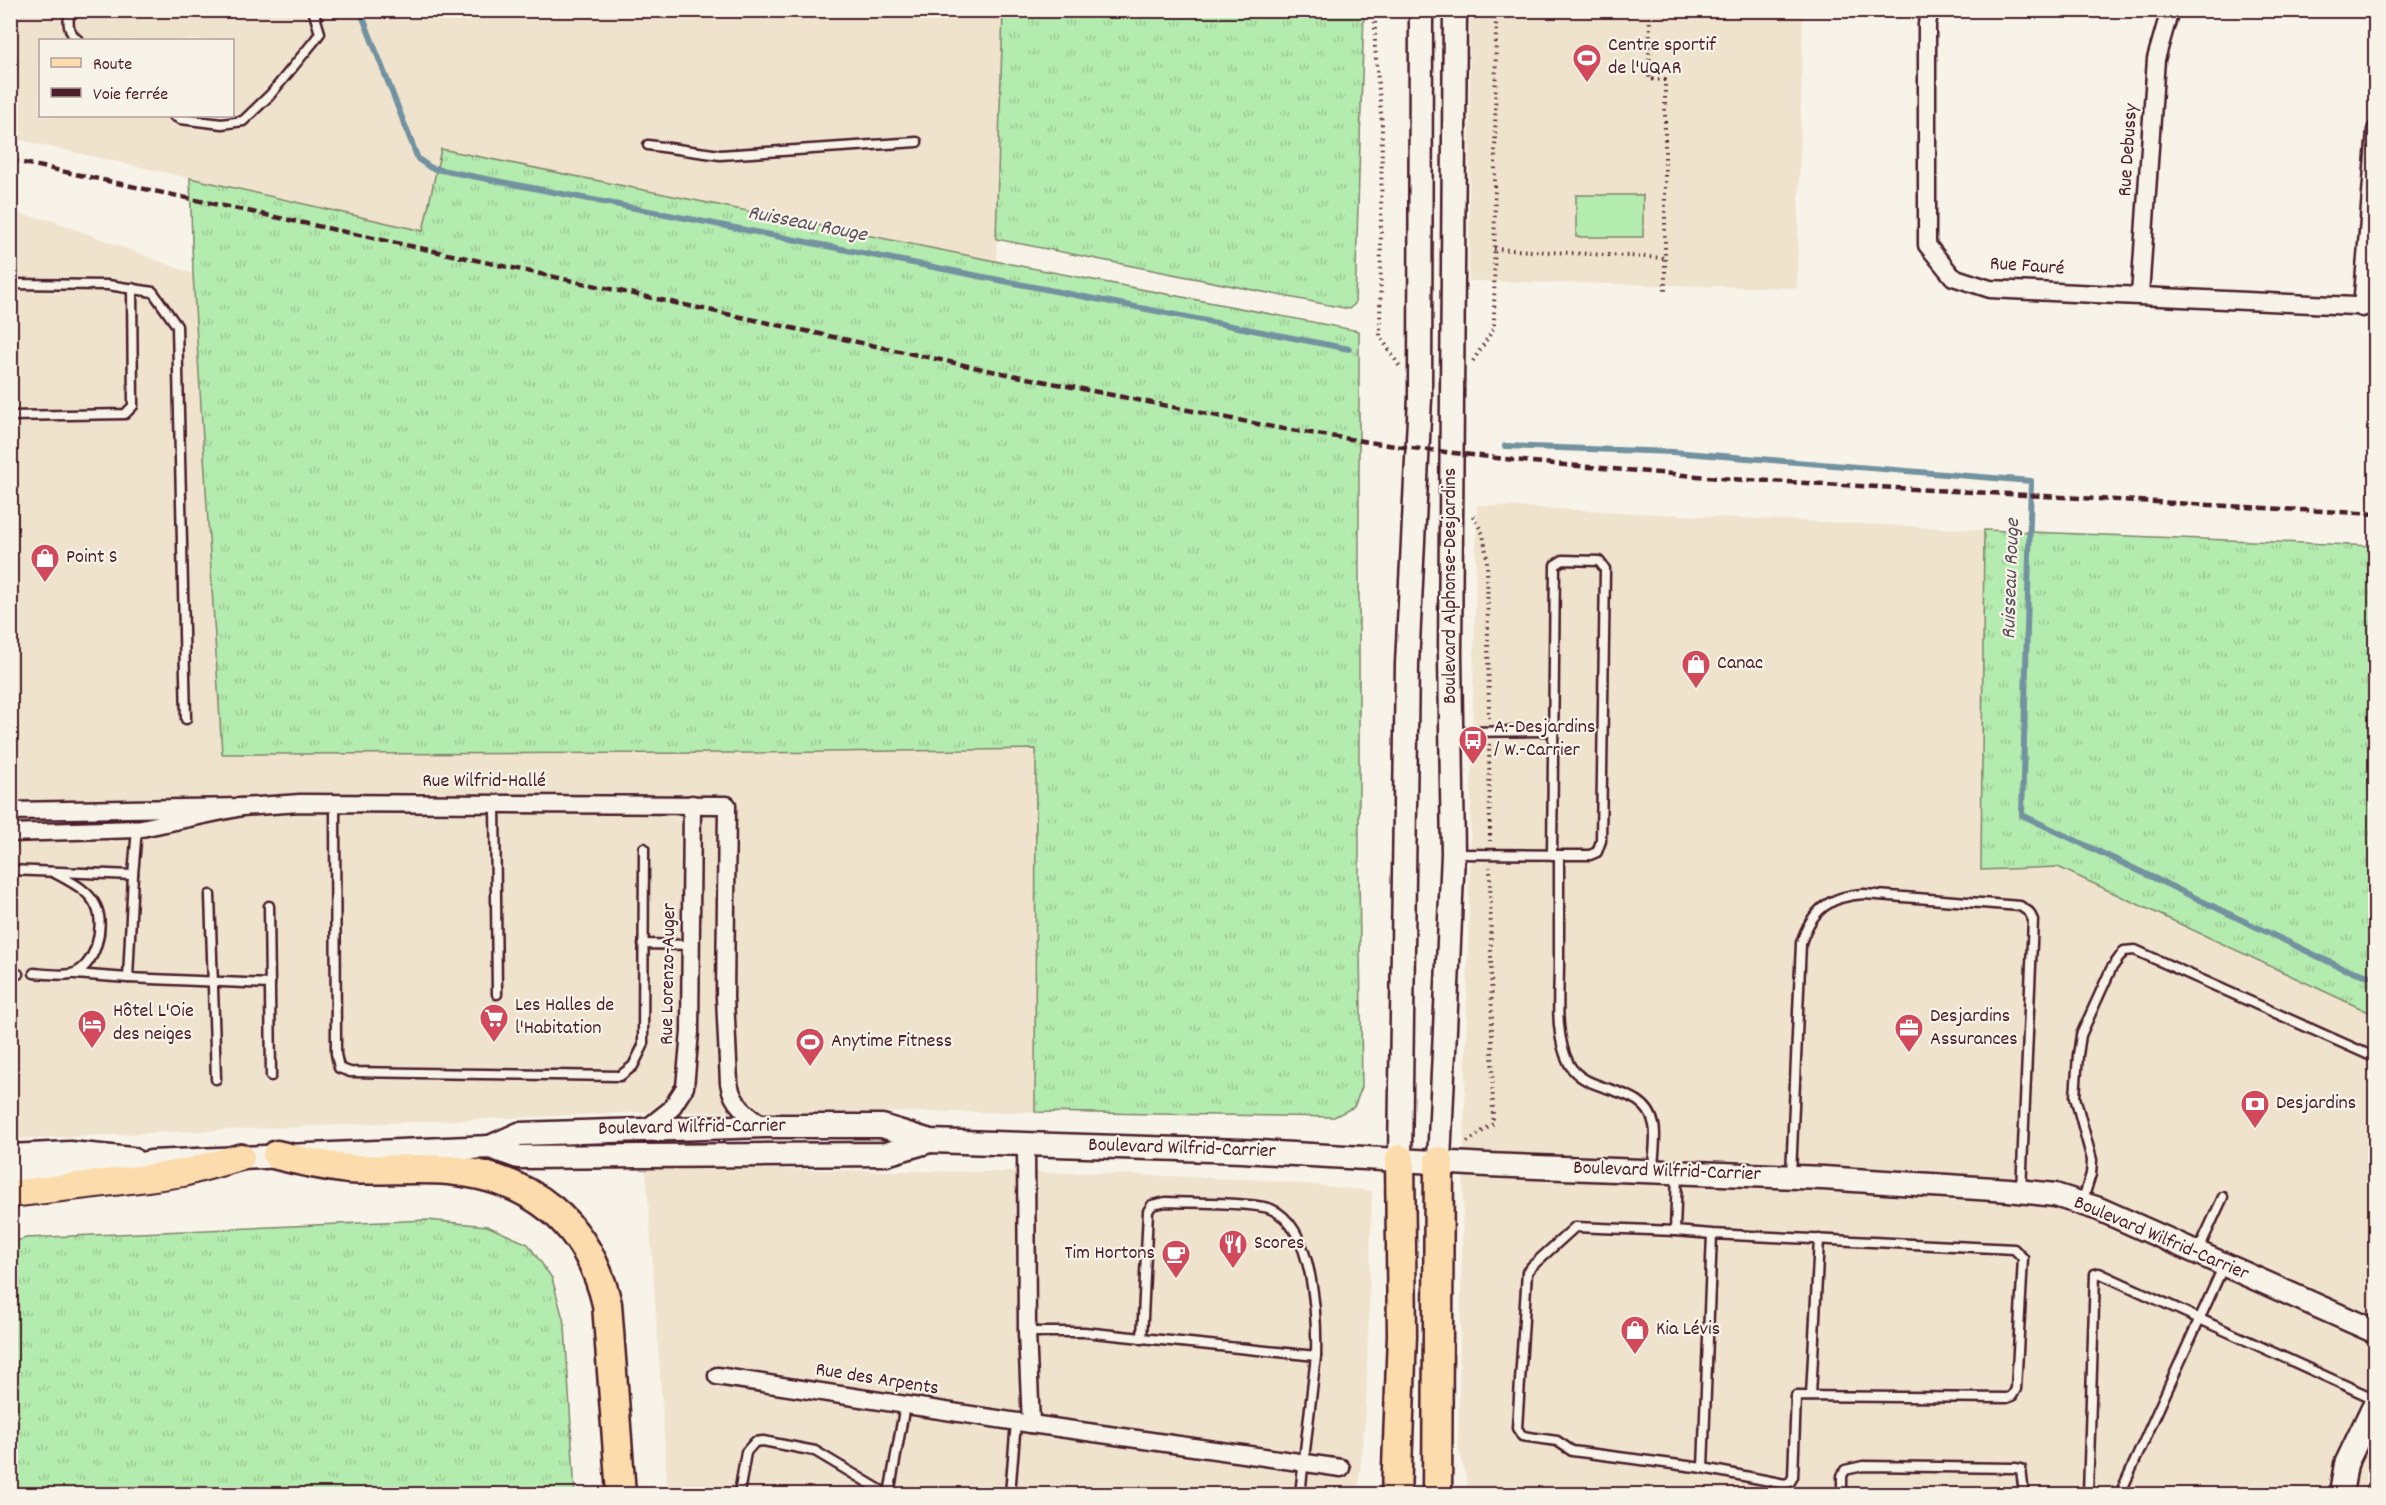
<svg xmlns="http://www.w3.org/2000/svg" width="2386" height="1505" viewBox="0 0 2386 1505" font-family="Dekko,sans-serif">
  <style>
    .built { fill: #efe3cd; fill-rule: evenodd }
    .grass { fill: url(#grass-tufts); stroke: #7f856c; stroke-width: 1.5 }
    .pitch { fill: #b4ebae; stroke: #7f856c; stroke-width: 1.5 }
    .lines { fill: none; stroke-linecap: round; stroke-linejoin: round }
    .stream { stroke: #7392a0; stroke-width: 6 }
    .lane-casing { stroke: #4a1f2b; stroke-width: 13 }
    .street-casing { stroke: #4a1f2b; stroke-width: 21 }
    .secondary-casing { stroke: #4a1f2b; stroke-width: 27 }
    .primary-casing { stroke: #4a1f2b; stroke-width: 30 }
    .highway-casing { stroke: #4a1f2b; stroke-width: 33 }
    .path { stroke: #4a1f2b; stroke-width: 4; stroke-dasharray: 1.5 4.5; stroke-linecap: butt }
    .lane { stroke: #f7f3e8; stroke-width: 8 }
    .street { stroke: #f7f3e8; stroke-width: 16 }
    .secondary { stroke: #f7f3e8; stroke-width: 22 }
    .primary { stroke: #fcdcac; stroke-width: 26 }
    .highway { stroke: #fcdcac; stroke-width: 28 }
    .rail { stroke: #4a1f2b; stroke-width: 4.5; stroke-dasharray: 9 4.5; stroke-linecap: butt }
    .labels { text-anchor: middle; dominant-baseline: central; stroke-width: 4.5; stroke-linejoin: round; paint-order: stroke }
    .poi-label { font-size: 20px; fill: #4a1f2b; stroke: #f7f3e8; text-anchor: start }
    .street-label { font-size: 20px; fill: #4a1f2b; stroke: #f7f3e8 }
    .water-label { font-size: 21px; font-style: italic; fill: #5b4f5c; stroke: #f7f3e8 }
  </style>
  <defs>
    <pattern id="grass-tufts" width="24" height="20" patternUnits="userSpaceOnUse" patternTransform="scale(1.5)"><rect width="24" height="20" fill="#b4ebae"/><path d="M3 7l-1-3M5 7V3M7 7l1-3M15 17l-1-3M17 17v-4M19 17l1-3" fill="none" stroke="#9cc996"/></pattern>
  </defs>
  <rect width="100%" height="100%" fill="#f7f3e8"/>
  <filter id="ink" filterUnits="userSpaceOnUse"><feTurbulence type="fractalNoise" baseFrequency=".0167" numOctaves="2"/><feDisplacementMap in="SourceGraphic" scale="12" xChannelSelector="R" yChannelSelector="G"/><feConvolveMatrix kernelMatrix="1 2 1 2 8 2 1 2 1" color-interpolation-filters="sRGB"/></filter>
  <g filter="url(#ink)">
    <g class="built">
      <path d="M11 11H1003L996 261 442 149 424 231 11 138ZM40 40H232V116H40Z"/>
      <path d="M1470 11H1803L1797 288 1469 281Z"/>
      <path d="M10 213 51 220 193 274 222 754 755 753 1037 749 1035 1112H649L11 1139Z"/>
      <path d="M1477 505 1984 530 1981 870 2058 867 2375 1015V1494H1470L1458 1446Z"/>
      <path d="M646 1168 1090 1173 1266 1180 1372 1191 1366 1408 1358 1494H668Z"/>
    </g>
    <g class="grass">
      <path d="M1003 11H1364L1355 304 1349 309 996 239Z"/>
      <path d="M441 149 995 261 1359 331V875L1362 1087 1354 1107 1334 1117 1035 1112 1036 749 755 753 222 754 193 274 190 178 423 231Z"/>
      <path d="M1984 530 2375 546V1015L2058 867 1981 870Z"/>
      <path d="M428 1220 487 1226 528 1244 552 1278 565 1326 575 1494H11V1243L26 1238Z"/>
    </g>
    <rect class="pitch" x="1576" y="195" width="67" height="42"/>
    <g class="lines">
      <g class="stream">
        <path d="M360 10 418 159 431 168 1349 349"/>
        <path d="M1505 446 1673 452 2031 481 2022 815 2342 968 2376 978"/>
      </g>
      <g class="lane-casing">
        <g id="lane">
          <path d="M70 10C67 23 68 32 78 40"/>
          <path d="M174 116 180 119 222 124 243 121 270 95 315 40 320 33 313 10"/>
          <path d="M648 145 720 155 917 142"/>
          <path d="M10 284 108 285 153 292 177 326 186 719"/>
          <path d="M10 416 125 414 133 406 132 288"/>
          <path d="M1453 732 1552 731"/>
          <path d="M335 803 336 1054 339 1068 350 1072 620 1076 633 1066 643 1046 644 848"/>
          <path d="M495 803 497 994"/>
          <path d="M1454 854 1590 855 1597 852 1601 841 1605 569 1599 561 1563 560 1555 565 1552 855"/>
          <path d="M1559 855C1559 891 1559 928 1559 964 1559 995 1554 1035 1569 1064 1586 1096 1646 1083 1654 1125 1657 1138 1653 1156 1653 1170"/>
          <path d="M10 870 133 875 137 829"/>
          <path d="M133 875 128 978 270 984"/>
          <path d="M210 895 216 1079"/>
          <path d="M269 906 271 1076"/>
          <path d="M643 944 691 945"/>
          <path d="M34 973C46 974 60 976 71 974 95 969 106 926 96 906 88 889 69 881 53 872"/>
          <path d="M10 974H18"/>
          <path d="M75 974 128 978"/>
          <path d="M1677 1174 1675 1231 1712 1234 1703 1468 1785 1484 1790 1482 1793 1477 1796 1396 2007 1398 2012 1396 2016 1389 2023 1258 2014 1249 1712 1234"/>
          <path d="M1791 1175 1801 943C1812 909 1830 896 1864 894L2020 906 2029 912 2033 920 2021 1191"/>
          <path d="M2082 1203 2091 1174 2092 1160 2075 1097 2078 1055 2081 1035 2111 969 2124 951 2135 950 2376 1058"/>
          <path d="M1675 1231 1575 1227 1532 1266 1527 1272 1517 1428 1522 1436 1557 1441 1572 1451 1703 1468"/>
          <path d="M2198 1251 2223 1197"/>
          <path d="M1027 1332H1084L1316 1356 1300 1494"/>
          <path d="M1142 1339 1148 1211 1152 1205 1166 1202C1188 1203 1255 1202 1271 1209 1314 1227 1317 1317 1316 1356"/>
          <path d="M1811 1396 1819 1239"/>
          <path d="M739 1494 746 1452 755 1442 763 1441 815 1451 887 1494"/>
          <path d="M889 1494 905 1405"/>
          <path d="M1010 1494 1016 1422"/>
          <path d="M1842 1494V1476L1845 1470 1863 1466 2015 1468 2021 1469 2024 1494"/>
          <path d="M2088 1494 2095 1274 2099 1273 2375 1399"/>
          <path d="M2120 1494 2224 1265"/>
        </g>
      </g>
      <g class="street-casing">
        <g id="street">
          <path d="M1930 10 1927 24V245L1953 277 1990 289 2376 307"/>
          <path d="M2140 295 2156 59 2170 10"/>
          <path d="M2362 308 2376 130"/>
          <path d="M242 807 300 803 727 805 725 997 729 1083C732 1104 748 1116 765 1126"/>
          <path d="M10 811 242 807 137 829 10 833"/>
          <path d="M647 1128 671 1109 685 1087 690 1032 692 804"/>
          <path d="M1026 1143 1027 1332 1031 1424"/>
          <path d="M717 1376 1031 1424 1341 1468"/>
        </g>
      </g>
      <g class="secondary-casing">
        <g id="secondary">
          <path d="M490 1147 519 1134 765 1126H882L930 1141 1242 1151 1487 1165 1823 1178 2009 1190 2055 1195 2099 1209 2376 1332"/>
          <path d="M10 1156 70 1153 132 1159"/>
          <path d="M1400 1159 1407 664 1420 398 1421 10"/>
          <path d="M1439 1161 1453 854 1450 655 1455 10"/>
          <path d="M10 1177 106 1171 151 1162 490 1147 518 1157 886 1154 930 1141"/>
          <path d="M2341 1494 2346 1464 2376 1401"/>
        </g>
      </g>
      <g class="primary-casing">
        <path id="primary" d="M10 1194 147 1178 183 1173 241 1157"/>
      </g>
      <g class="highway-casing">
        <g id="highway">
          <path d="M277 1155C301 1161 324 1166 348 1169 382 1171 416 1167 449 1170 532 1178 588 1223 607 1304L621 1494"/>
          <path d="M1396 1494 1402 1335 1400 1159"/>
          <path d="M1437 1494 1439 1161"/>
        </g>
      </g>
      <g class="path">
        <path d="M1375 10V47L1382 124 1380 336 1400 367"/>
        <path d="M1650 10 1649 79 1665 80V293"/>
        <path d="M1494 249 1665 258"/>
        <path d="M1473 361 1494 328 1496 10"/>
        <path d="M1473 516 1483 534 1487 558 1489 718"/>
        <path d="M1489 744 1490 841"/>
        <path d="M1467 1142 1493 1124 1490 867"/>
      </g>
      <use href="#lane" class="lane"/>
      <use href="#street" class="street"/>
      <use href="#secondary" class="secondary"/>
      <use href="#primary" class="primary"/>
      <use href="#highway" class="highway"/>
      <path class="rail" d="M10 160 992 371 1278 428 1395 446 1531 462 1731 479 2376 514"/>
    </g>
  </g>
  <defs>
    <g id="stadium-pin" transform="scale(1.5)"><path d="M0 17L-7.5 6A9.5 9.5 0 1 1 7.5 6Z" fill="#d1495b" stroke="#f7f3e8"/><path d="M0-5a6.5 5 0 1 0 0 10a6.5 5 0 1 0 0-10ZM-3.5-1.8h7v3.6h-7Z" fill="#fff"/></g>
    <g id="shop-pin" transform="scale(1.5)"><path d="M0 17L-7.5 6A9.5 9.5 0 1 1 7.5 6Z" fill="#d1495b" stroke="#f7f3e8"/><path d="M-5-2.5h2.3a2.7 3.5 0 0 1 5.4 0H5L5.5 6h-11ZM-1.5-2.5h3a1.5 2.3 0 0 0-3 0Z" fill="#fff"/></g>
    <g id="bus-pin" transform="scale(1.5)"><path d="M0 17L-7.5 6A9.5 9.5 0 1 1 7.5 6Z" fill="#d1495b" stroke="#f7f3e8"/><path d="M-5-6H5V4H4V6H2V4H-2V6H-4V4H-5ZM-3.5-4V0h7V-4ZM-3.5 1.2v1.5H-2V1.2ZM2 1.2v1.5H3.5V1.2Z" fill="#fff"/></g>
    <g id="supermarket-pin" transform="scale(1.5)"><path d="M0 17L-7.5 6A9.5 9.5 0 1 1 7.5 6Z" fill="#d1495b" stroke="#f7f3e8"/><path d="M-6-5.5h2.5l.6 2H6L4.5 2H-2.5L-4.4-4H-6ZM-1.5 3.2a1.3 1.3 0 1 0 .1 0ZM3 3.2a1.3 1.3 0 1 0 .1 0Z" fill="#fff"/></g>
    <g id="hotel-pin" transform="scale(1.5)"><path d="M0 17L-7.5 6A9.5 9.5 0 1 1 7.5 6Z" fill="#d1495b" stroke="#f7f3e8"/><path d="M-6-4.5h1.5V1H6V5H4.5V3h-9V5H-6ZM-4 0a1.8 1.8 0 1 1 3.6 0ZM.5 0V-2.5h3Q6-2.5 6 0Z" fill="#fff"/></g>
    <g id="office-pin" transform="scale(1.5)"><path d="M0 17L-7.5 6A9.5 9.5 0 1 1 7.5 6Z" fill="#d1495b" stroke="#f7f3e8"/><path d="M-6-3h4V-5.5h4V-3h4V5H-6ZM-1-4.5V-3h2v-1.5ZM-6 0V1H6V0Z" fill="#fff"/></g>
    <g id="bank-pin" transform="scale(1.5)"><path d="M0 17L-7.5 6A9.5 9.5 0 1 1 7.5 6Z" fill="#d1495b" stroke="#f7f3e8"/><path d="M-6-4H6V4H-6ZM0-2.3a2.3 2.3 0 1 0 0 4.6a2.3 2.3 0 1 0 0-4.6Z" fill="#fff"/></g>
    <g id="restaurant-pin" transform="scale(1.5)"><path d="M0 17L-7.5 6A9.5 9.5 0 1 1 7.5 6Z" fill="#d1495b" stroke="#f7f3e8"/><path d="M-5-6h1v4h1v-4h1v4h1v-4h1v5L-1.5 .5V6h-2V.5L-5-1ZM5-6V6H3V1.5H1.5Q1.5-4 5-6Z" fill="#fff"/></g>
    <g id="cafe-pin" transform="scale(1.5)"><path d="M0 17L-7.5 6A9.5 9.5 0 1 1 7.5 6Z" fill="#d1495b" stroke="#f7f3e8"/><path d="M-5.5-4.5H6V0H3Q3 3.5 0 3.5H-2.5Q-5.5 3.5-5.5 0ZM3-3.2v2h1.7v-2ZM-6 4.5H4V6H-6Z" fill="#fff"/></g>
  </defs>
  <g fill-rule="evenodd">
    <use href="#stadium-pin" x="1587" y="58"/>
    <use href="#shop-pin" x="45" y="558"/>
    <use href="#shop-pin" x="1696" y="664"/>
    <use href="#bus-pin" x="1473" y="740"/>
    <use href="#supermarket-pin" x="494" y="1018"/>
    <use href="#hotel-pin" x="92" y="1024"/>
    <use href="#office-pin" x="1909" y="1028"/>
    <use href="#stadium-pin" x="810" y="1042"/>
    <use href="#bank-pin" x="2255" y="1104"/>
    <use href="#restaurant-pin" x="1233" y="1244"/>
    <use href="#cafe-pin" x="1176" y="1254"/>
    <use href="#shop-pin" x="1635" y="1330"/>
  </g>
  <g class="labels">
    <g class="poi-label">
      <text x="1608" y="46">Centre sportif<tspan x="1608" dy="23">de l'UQAR</tspan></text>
      <text x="66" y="558">Point S</text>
      <text x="1717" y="664">Canac</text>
      <text x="1494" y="728">A.-Desjardins<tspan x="1494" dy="23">/ W.-Carrier</tspan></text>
      <text x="515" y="1006">Les Halles de<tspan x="515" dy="23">l'Habitation</tspan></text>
      <text x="113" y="1012">Hôtel L'Oie<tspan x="113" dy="23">des neiges</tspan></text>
      <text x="1930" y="1017">Desjardins<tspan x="1930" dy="23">Assurances</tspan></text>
      <text x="831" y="1042">Anytime Fitness</text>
      <text x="2276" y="1104">Desjardins</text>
      <text x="1254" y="1244">Scores</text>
      <text x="1155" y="1254" text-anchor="end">Tim Hortons</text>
      <text x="1656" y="1330">Kia Lévis</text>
    </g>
    <g class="street-label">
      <text transform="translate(2129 150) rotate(-86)">Rue Debussy</text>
      <text transform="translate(2027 267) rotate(4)">Rue Fauré</text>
      <text transform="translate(1451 586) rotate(-90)">Boulevard Alphonse-Desjardins</text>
      <text x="484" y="782">Rue Wilfrid-Hallé</text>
      <text transform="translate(669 974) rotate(-89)">Rue Lorenzo-Auger</text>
      <text transform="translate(692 1128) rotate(-1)">Boulevard Wilfrid-Carrier</text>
      <text transform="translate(1182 1149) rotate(2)">Boulevard Wilfrid-Carrier</text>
      <text transform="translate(1667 1172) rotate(2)">Boulevard Wilfrid-Carrier</text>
      <text transform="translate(2161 1239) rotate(23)">Boulevard Wilfrid-Carrier</text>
      <text transform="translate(877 1380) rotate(9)">Rue des Arpents</text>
    </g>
    <g class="water-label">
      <text transform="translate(807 225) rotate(11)">Ruisseau Rouge</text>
      <text transform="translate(2012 579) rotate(-88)">Ruisseau Rouge</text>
    </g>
  </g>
  <rect width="2386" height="1505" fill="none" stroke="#f7f3e8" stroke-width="36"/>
  <rect x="18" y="18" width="2350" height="1469" fill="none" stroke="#4a1f2b" stroke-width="2" filter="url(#ink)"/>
  <rect x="39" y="39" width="195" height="78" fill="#f7f3e8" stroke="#b29e9c" stroke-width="1.5"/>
  <rect x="51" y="58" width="30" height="9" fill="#fcdcac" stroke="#b29e9c" stroke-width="1.5"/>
  <text x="93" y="69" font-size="18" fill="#4a1f2b">Route</text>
  <rect x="51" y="88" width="30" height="9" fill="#4a1f2b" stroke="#b29e9c" stroke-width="1.5"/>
  <text x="93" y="99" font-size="18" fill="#4a1f2b">Voie ferrée</text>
</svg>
